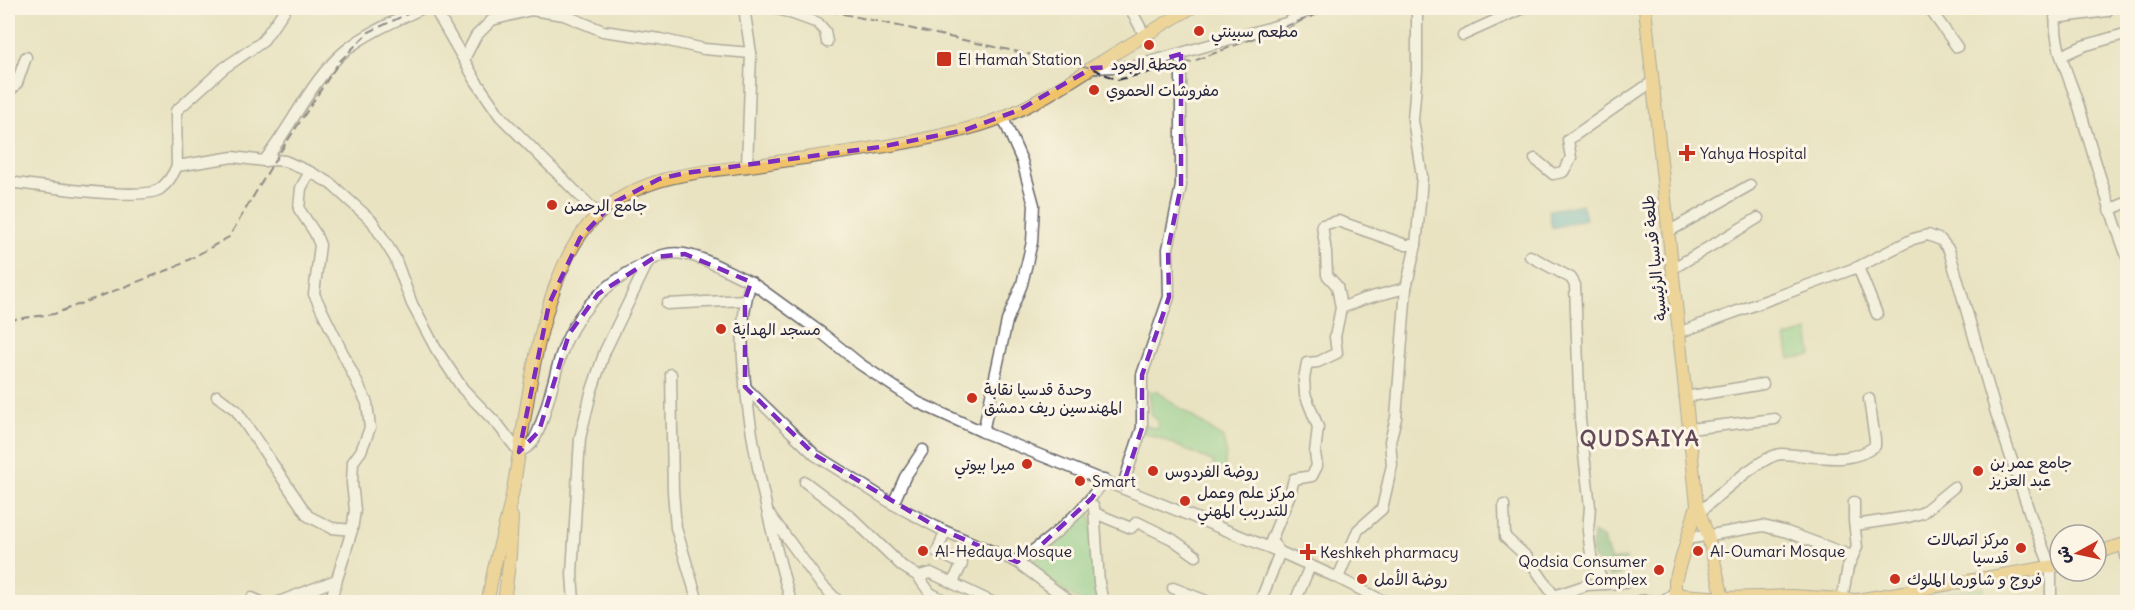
<svg xmlns="http://www.w3.org/2000/svg" width="2135" height="610" viewBox="0 0 2135 610" font-family="Delius,'Playpen Sans Arabic',sans-serif">
  <style>
    .green { fill: #82cf8d; stroke: #527864; stroke-width: 1.5 }
    .forest { fill: #69b278; stroke: #466a5a; stroke-width: 1.5 }
    .water { fill: #47aec6; stroke: #346880; stroke-width: 1.5 }
    .lines { fill: none; stroke-linecap: round; stroke-linejoin: round }
    .minor-casing { stroke: #68666a; stroke-width: 13 }
    .major-casing { stroke: #68666a; stroke-width: 14 }
    .minor { stroke: #fff; stroke-width: 10 }
    .major { stroke: #f1c369; stroke-width: 12 }
    .rail { stroke: #22223b; stroke-width: 2; stroke-dasharray: 9 4.5; stroke-linecap: butt }
    .marked { fill: none; stroke: #7b2cbf; stroke-width: 4.5; stroke-dasharray: 12 8; stroke-linejoin: round }
    .poi-dot { fill: #c8321e; stroke: #fcf5e5; stroke-width: 2 }
    .labels { text-anchor: middle; dominant-baseline: central; stroke-width: 6; stroke-linejoin: round; paint-order: stroke }
    .poi-label { font-size: 16px; fill: #22223b; stroke: #fcf5e5; text-anchor: start }
    .street-label { font-size: 16px; fill: #22223b; stroke: #fcf5e5 }
    .district-label { font-size: 22px; font-weight: bold; letter-spacing: 1.5px; fill: #624a59; stroke: #fcf5e5 }
  </style>
  <rect width="100%" height="100%" fill="#fcf5e5"/>
  <filter id="ink" filterUnits="userSpaceOnUse"><feTurbulence type="fractalNoise" baseFrequency=".0167" numOctaves="2"/><feDisplacementMap in="SourceGraphic" scale="12" xChannelSelector="R" yChannelSelector="G"/><feConvolveMatrix kernelMatrix="1 2 1 2 8 2 1 2 1" color-interpolation-filters="sRGB"/></filter>
  <filter id="wash" filterUnits="userSpaceOnUse"><feTurbulence type="fractalNoise" baseFrequency=".008" numOctaves="4" result="noise"/><feDisplacementMap in="SourceGraphic" scale="24" xChannelSelector="R" yChannelSelector="G"/><feGaussianBlur stdDeviation="1.35" result="paint"/><feColorMatrix in="noise" values="0 0 0 0 0 0 0 0 0 0 0 0 0 0 0 0 0 1.4 0 .05"/><feComposite in="paint" operator="in"/></filter>
  <g filter="url(#wash)">
    <rect width="100%" height="100%" fill="#e9e3c2"/>
    <g class="green">
      <path d="M1808 331 1812 355 1790 359 1786 337Z"/>
      <path d="M1149 391 1157 392 1223 438 1226 451 1224 475 1212 470 1214 462 1162 439 1144 433 1146 426 1158 429 1157 419 1152 417Z"/>
      <path d="M1091 512 1099 602H1081L1028 565Z"/>
      <path d="M1984 587 1986 602H1876Z"/>
    </g>
    <path class="forest" d="M1593 533 1603 538 1611 561 1626 558 1625 567 1620 575 1610 577 1592 556Z"/>
    <path class="water" d="M1582 204 1586 219 1552 228 1549 210Z"/>
  </g>
  <g filter="url(#ink)">
    <g class="lines">
      <g class="minor-casing">
        <g id="minor">
          <path d="M431 8 436 11 476 81 500 116 598 214"/>
          <path d="M744 8 751 53"/>
          <path d="M776 8 818 23 825 31 827 42"/>
          <path d="M1130 8 1145 36"/>
          <path d="M1929 8 1957 47"/>
          <path d="M2057 8C2050 42 2070 77 2080 110 2095 160 2109 210 2128 259"/>
          <path d="M2055 18 2107 11"/>
          <path d="M1463 35 1523 8"/>
          <path d="M2061 56 2083 46 2128 33"/>
          <path d="M464 59 476 36 492 20 531 10 564 15 603 31 660 39 704 49 751 53 747 167"/>
          <path d="M1092 68 1136 66 1286 23 1313 8"/>
          <path d="M8 89 13 88 17 83 26 57"/>
          <path d="M1535 159 1553 174 1563 172 1571 158 1568 140 1652 82"/>
          <path d="M264 161C292 126 312 78 346 50 368 32 398 20 423 8"/>
          <path d="M177 166 176 111 224 68 262 42 286 8"/>
          <path d="M310 172 301 188 299 209 315 233 320 245 314 294 367 403 370 428 361 451 353 462 352 483 355 510 352 530 330 602"/>
          <path d="M8 182C35 185 141 202 160 189 168 183 173 175 177 166L233 157 264 161 275 160 285 161 310 172 330 183 372 221 395 258 412 304 436 349 463 389 499 426 519 452C523 450 528 447 531 444 542 433 554 376 560 358 573 314 602 285 642 265 657 257 666 251 684 254 707 258 730 273 751 282"/>
          <path d="M2109 210 2128 202"/>
          <path d="M1668 232 1750 185"/>
          <path d="M1530 256 1571 278 1575 285 1580 419 1590 507 1588 531 1592 562 1605 584"/>
          <path d="M1858 267 1877 314"/>
          <path d="M1672 269 1758 218"/>
          <path d="M667 304 745 300"/>
          <path d="M1341 308 1364 299 1406 288"/>
          <path d="M1678 333 1858 267 1913 239 1928 235 1941 240 1949 250 1996 413 2030 514 2051 568V602"/>
          <path d="M671 374 673 491 676 528 698 602"/>
          <path d="M745 387 815 455 893 504 940 529 1017 562 1071 602"/>
          <path d="M217 396 236 410 308 516 332 528 352 530"/>
          <path d="M1685 397 1763 384"/>
          <path d="M1689 429 1775 419"/>
          <path d="M983 432 1007 321 1022 284 1032 242 1034 205 1022 161 1003 118"/>
          <path d="M805 482 850 516 902 566 918 576 931 573 992 602"/>
          <path d="M1122 488 1142 428V375L1169 297 1168 249 1181 186V54"/>
          <path d="M893 504 905 477 923 450"/>
          <path d="M1504 505 1505 537 1528 558 1554 596 1555 602"/>
          <path d="M1094 507 1099 583 1103 602"/>
          <path d="M1095 513 1131 528 1137 522 1172 539 1196 556"/>
          <path d="M1699 513C1715 498 1761 456 1781 454 1786 454 1791 455 1795 455 1822 457 1852 464 1875 446V440L1869 399"/>
          <path d="M770 515 820 583 839 602"/>
          <path d="M1855 525 1908 517 1922 513 1954 487"/>
          <path d="M945 532 937 552 962 564 953 582"/>
          <path d="M1687 539 1763 526 1787 532 1852 556"/>
          <path d="M2124 545 2128 566"/>
          <path d="M1017 562C1049 540 1083 513 1104 480"/>
          <path d="M918 576 930 593 948 602"/>
          <path d="M1338 578 1358 530 1382 509 1392 465 1390 441 1396 418 1406 288 1416 245 1420 203 1422 176 1413 120 1417 71V8"/>
          <path d="M1173 588 1209 602"/>
          <path d="M1554 596 1587 585 1625 583"/>
          <path d="M252 598 261 602"/>
          <path d="M1842 599 1848 567 1857 547 1854 521V502"/>
          <path d="M279 602 336 580"/>
          <path d="M574 602 572 574 580 438 591 393 605 351 648 262"/>
          <path d="M791 602C773 540 758 478 749 414 743 372 737 323 751 282L823 334 860 364 917 402 983 432 1280 552 1338 578 1381 600 1390 602"/>
          <path d="M1260 602 1280 552 1271 541 1290 494 1294 479 1312 476 1317 466 1315 453 1318 427 1305 394 1304 379 1307 363 1318 362 1337 353 1335 337 1341 308 1337 286 1327 275 1326 252 1322 225 1338 221 1406 245H1416"/>
          <path d="M1295 602 1310 566"/>
          <path d="M1637 602C1652 595 1655 610 1675 592"/>
        </g>
      </g>
      <g class="major-casing">
        <g id="major">
          <path d="M1645 8 1697 505 1708 536 1723 598"/>
          <path d="M1697 505 1675 581V592L1682 595 1723 598 1792 596 1857 600 2060 565"/>
          <path d="M2096 553 2128 543"/>
          <path d="M488 602C492 566 505 531 512 495 527 417 538 266 600 213 649 171 704 173 763 164 835 153 911 146 981 125 1020 113 1054 92 1088 70 1122 49 1157 28 1191 8"/>
          <path d="M504 602 510 556 512 517"/>
        </g>
      </g>
      <use href="#minor" class="minor"/>
      <use href="#major" class="major"/>
      <g class="rail">
        <path d="M816 8 1092 68 1117 80 1191 62 1334 8"/>
        <path d="M8 320 54 314 176 267 229 237 275 160 339 62 369 32 420 8"/>
      </g>
    </g>
  </g>
  <path d="M0 0H2135V610H0ZM1181 54V186L1168 249 1169 297 1142 375V428L1122 488 1104 480 1092 498 1039 547 1017 562 940 529 815 455 745 387V300L751 282 685 254 655 257 598 294 569 334 539 431 519 452 549 304 580 238 613 203 659 179 685 173 880 147 965 130 1019 110 1092 68 1136 66Z" fill="#e9e3c2" fill-opacity=".55" fill-rule="evenodd"/>
  <path class="marked" d="M1181 54V186L1168 249 1169 297 1142 375V428L1122 488 1104 480 1092 498 1039 547 1017 562 940 529 815 455 745 387V300L751 282 685 254 655 257 598 294 569 334 539 431 519 452 549 304 580 238 613 203 659 179 685 173 880 147 965 130 1019 110 1092 68 1136 66Z"/>
  <g class="poi-dot">
    <circle cx="1199" cy="31" r="6"/>
    <circle cx="1149" cy="45" r="6"/>
    <rect x="936" y="51" width="16" height="16" rx="3"/>
    <circle cx="1094" cy="90" r="6"/>
    <path d="M1684 144h6v6h6v6h-6v6h-6v-6h-6v-6h6z"/>
    <circle cx="552" cy="205" r="6"/>
    <circle cx="721" cy="329" r="6"/>
    <circle cx="972" cy="398" r="6"/>
    <circle cx="1027" cy="464" r="6"/>
    <circle cx="1153" cy="471" r="6"/>
    <circle cx="1978" cy="471" r="6"/>
    <circle cx="1080" cy="481" r="6"/>
    <circle cx="1185" cy="501" r="6"/>
    <circle cx="2021" cy="548" r="6"/>
    <circle cx="923" cy="551" r="6"/>
    <circle cx="1698" cy="551" r="6"/>
    <path d="M1305 543h6v6h6v6h-6v6h-6v-6h-6v-6h6z"/>
    <circle cx="1659" cy="570" r="6"/>
    <circle cx="1362" cy="579" r="6"/>
    <circle cx="1895" cy="579" r="6"/>
  </g>
  <g class="labels">
    <g class="poi-label">
      <text x="1211" y="31">مطعم سبينتي</text>
      <text x="958" y="59">El Hamah Station</text>
      <text x="1149" y="64" text-anchor="middle">محطة الجود</text>
      <text x="1106" y="90">مفروشات الحموي</text>
      <text x="1700" y="153">Yahya Hospital</text>
      <text x="564" y="205">جامع الرحمن</text>
      <text x="733" y="329">مسجد الهداية</text>
      <text x="984" y="389">وحدة قدسيا نقابة<tspan x="984" dy="18">المهندسين ريف دمشق</tspan></text>
      <text x="1990" y="462">جامع عمر بن<tspan x="1990" dy="18">عبد العزيز</tspan></text>
      <text x="1015" y="464" text-anchor="end">ميرا بيوتي</text>
      <text x="1165" y="471">روضة الفردوس</text>
      <text x="1092" y="481">Smart</text>
      <text x="1197" y="492">مركز علم وعمل<tspan x="1197" dy="18">للتدريب المهني</tspan></text>
      <text x="2009" y="539" text-anchor="end">مركز اتصالات<tspan x="2009" dy="18">قدسيا</tspan></text>
      <text x="935" y="551">Al-Hedaya Mosque</text>
      <text x="1710" y="551">Al-Oumari Mosque</text>
      <text x="1320" y="552">Keshkeh pharmacy</text>
      <text x="1647" y="561" text-anchor="end">Qodsia Consumer<tspan x="1647" dy="18">Complex</tspan></text>
      <text x="1374" y="579">روضة الأمل</text>
      <text x="1907" y="579">فروج و شاورما الملوك</text>
    </g>
    <g class="street-label">
      <text transform="translate(1654 258) rotate(-96)">طلعة قدسيا الرئيسية</text>
    </g>
    <g class="district-label">
      <text x="1640" y="438">QUDSAIYA</text>
    </g>
  </g>
  <rect width="2135" height="610" fill="none" stroke="#fcf5e5" stroke-width="30"/>
  <g transform="translate(2078 553) rotate(262)"><circle r="28" fill="#fcf5e5" stroke="#a5a1a1" stroke-width="1.5"/>
  <path d="M0-4.5L10 22L0 15L-10 22Z" fill="#c8321e"/>
  <text y="-9" font-size="16" font-weight="bold" text-anchor="middle" fill="#22223b">ش</text>
  </g>
</svg>
